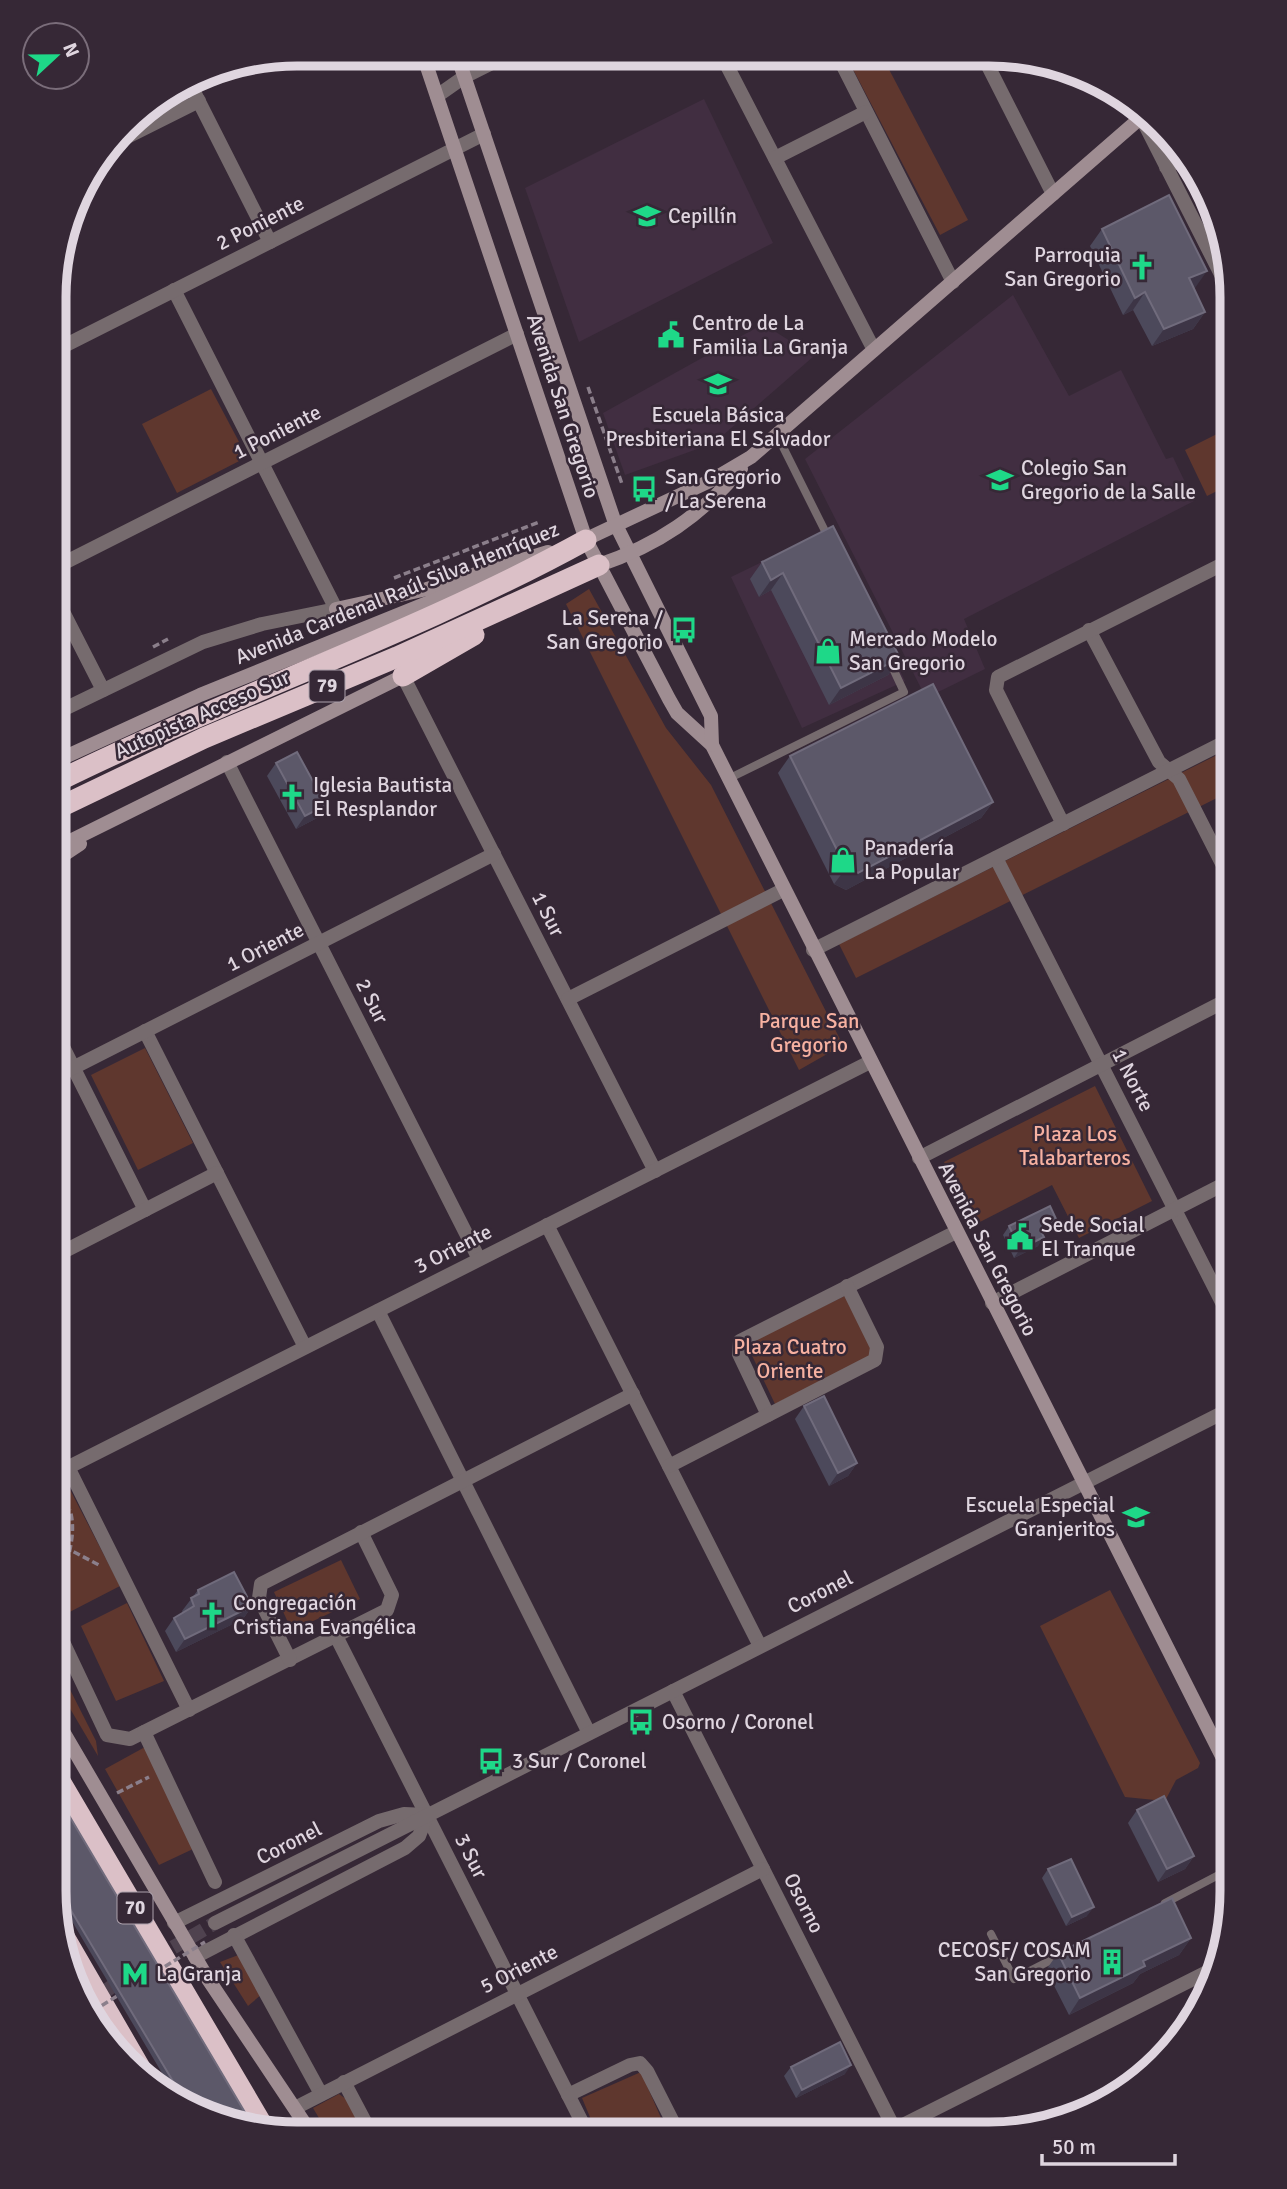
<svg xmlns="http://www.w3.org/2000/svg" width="1287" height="2189" viewBox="0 0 1287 2189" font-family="Signika,sans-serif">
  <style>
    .built { fill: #412e41 }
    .green { fill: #5f372e }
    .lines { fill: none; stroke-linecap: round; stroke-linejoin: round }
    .tertiary-tunnel { stroke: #4f424f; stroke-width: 14; stroke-dasharray: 14 7; stroke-linecap: butt }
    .path { stroke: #8b7f8b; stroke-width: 3.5; stroke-dasharray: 7 3.5; stroke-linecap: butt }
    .service { stroke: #766b6e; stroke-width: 8 }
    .minor { stroke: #766b6e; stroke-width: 14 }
    .tertiary { stroke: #766b6e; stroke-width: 14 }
    .secondary { stroke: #9f8d92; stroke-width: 14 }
    .motorway { stroke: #dbc0c7; stroke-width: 21 }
    .path-bridge { stroke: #8b7f8b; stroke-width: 3.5; stroke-dasharray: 7 3.5; stroke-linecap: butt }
    .wall { fill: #4c495b }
    .shaded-wall { fill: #3d3546 }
    .building { fill: #5c5869; stroke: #706b7c; stroke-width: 2 }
    .labels { text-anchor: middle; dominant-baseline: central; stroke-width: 5; stroke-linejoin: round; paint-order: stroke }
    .shield { fill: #362836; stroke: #aca1ac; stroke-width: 2 }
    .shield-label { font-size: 19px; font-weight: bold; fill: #dfd5df }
    .poi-label { font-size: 21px; fill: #dfd5df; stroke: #362836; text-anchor: start }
    .street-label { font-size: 21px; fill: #dfd5df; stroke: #362836 }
    .park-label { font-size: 21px; fill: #f7b1a1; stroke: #362836 }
    .rim { fill: none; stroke: #dfd5df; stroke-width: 9 }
  </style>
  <rect width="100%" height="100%" fill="#362836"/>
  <g class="built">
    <path d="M704 99 773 243 579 342 525 188Z"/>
    <path d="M1013 295 1069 396 1121 370 1166 459 1173 457 1194 501 964 619 985 669 926 698 805 459Z"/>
    <path d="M763 324 814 356 714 443 625 475 603 413Z"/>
    <path d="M830 529 905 681 802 728 731 577Z"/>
  </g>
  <g class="green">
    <path d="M846 56H882L968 220 940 235Z"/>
    <path d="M179 88 184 97 129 125 137 115Z"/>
    <path d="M1187 169 1214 205 1223 247 1184 170Z"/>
    <path d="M211 389 247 457 177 493 142 424Z"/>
    <path d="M1233 426V483L1207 496 1185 450Z"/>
    <path d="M589 589 666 728 711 785 843 1045 799 1070 566 604Z"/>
    <path d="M1233 747V790L856 978 839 944Z"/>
    <path d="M145 1048 193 1143 138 1170 91 1075Z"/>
    <path d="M1095 1086 1152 1201 1079 1238 1052 1185 976 1224 944 1162Z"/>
    <path d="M847 1295 873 1348 869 1357 775 1404 746 1343Z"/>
    <path d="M65 1480 120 1586 58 1618 55 1610V1483Z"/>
    <path d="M341 1560 360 1599 292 1631 274 1592Z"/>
    <path d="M1110 1590 1200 1763 1198 1768 1176 1780 1165 1801 1125 1797 1040 1626Z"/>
    <path d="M127 1603 164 1681 116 1701 81 1626Z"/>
    <path d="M55 1660 96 1741 98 1756 55 1683Z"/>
    <path d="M145 1747 193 1849 159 1865 105 1769Z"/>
    <path d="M241 1954 262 1994 248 2006 220 1962Z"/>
    <path d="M641 2072 668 2134H597L582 2098Z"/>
    <path d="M339 2094 346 2099 363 2132 328 2133 313 2108Z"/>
  </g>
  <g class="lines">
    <g class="tertiary-tunnel">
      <path d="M155 1958 215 1923"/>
      <path d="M88 2004 126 1976"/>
    </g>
    <g class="path">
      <path d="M588 387 622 484"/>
      <path d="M394 578 539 522"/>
      <path d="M153 647 168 639"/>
      <path d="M55 1542 99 1565"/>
      <path d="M58 1603C61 1572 79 1540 70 1510"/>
      <path d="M117 1793 149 1777"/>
    </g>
    <g class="service">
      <path d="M778 437 829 539"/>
      <path d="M728 779 904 692 889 660"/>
      <path d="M1165 1903 1232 1868"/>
      <path d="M991 1934 1014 1979 1063 1954"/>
    </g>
    <g class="minor">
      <path d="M722 56 874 350"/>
      <path d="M838 56 953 282"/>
      <path d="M983 56 1053 194"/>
      <path d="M189 82 270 242"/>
      <path d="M437 96 464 77 508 55"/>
      <path d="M115 143 199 101"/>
      <path d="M775 158 866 112"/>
      <path d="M1166 167 1180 160"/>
      <path d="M174 290 336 609"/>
      <path d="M56 350 484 134"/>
      <path d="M56 567 517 334"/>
      <path d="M56 598 103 690"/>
      <path d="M1089 630 1159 762 1179 779 1233 885"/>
      <path d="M403 676 655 1171"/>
      <path d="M227 762 479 1259"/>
      <path d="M1063 824 996 690 998 677 1233 559"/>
      <path d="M996 858 1232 1322"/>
      <path d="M813 950 1233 738"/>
      <path d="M568 999 783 890"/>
      <path d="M55 1031 145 1210"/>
      <path d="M145 1031 305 1347"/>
      <path d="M55 1077 494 854"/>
      <path d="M919 1158 1233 997"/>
      <path d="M547 1225 760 1646"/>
      <path d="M55 1256 217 1173"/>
      <path d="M992 1303 1232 1180"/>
      <path d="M378 1311 589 1733"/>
      <path d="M768 1415 739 1354 740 1341 956 1232"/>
      <path d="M669 1466 875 1360 877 1347 847 1286"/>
      <path d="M68 1467 189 1710"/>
      <path d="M55 1474 870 1062"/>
      <path d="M55 1625 107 1735 130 1739 387 1610 392 1595 361 1532"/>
      <path d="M336 1636 588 2134"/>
      <path d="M290 1660 259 1598 261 1584 633 1394"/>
      <path d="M673 1691 897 2134"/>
      <path d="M144 1732 215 1882"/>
      <path d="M1218 1748 1232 1740"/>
      <path d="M1229 1770 1232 1789"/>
      <path d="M174 1923 379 1821 404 1814 427 1815 419 1836 405 1848 195 1957"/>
      <path d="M234 1935 321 2094"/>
      <path d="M344 2082 371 2133"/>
      <path d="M568 2095 630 2065 640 2063 647 2071 679 2134"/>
      <path d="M295 2108 763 1869"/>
      <path d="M895 2129 1221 1965"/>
    </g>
    <g class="tertiary">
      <path d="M1134 103 1233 298"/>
      <path d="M56 713 203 642 262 624 336 609"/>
      <path d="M215 1923 1232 1408"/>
    </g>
    <g class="secondary">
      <path d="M423 55 586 540 669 699 677 713 712 745 1232 1776"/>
      <path d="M457 55 615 523 711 716 712 745"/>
      <path d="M580 542 712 480 751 457 1145 114"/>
      <path d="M599 565C658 545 700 516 741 469"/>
      <path d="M336 609 427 589 548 552"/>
      <path d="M56 761 200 695 499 574"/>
      <path d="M56 848 403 676"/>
      <path d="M56 860 80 844"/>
      <path d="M54 1716 208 1979 311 2133"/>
    </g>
    <g class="motorway">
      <path d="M403 676 474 635"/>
      <path d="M56 782C230 696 415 634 586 540"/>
      <path d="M56 809 204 738 397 657 599 565"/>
      <path d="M54 1771 267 2133"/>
      <path d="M62 1933 150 2085"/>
    </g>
    <g class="path-bridge">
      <path d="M156 1972 205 1942"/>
      <path d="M93 2011 117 1996"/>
    </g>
  </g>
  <g class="wall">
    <path d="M1102 229 1194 288 1205 312 1193 329 1152 346 1133 310 1123 315 1090 246Z"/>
    <path d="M833 526 900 658 888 675 829 705 771 590 759 597 750 579 762 562Z"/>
    <path d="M790 756 993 802 981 818 846 890 834 884 778 773Z"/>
    <path d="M276 763 326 805 317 818 296 829 267 776Z"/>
    <path d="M1009 1226 1051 1230 1042 1234 1038 1246 1014 1258 1003 1235Z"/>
    <path d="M804 1406 857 1463 848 1476 829 1486 795 1419Z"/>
    <path d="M198 1590 252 1606 243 1619 176 1652 165 1631 174 1618 183 1613 182 1611Z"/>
    <path d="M1137 1810 1194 1856 1185 1869 1158 1882 1128 1823Z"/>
    <path d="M54 1812 250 2121 247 2125 175 2095 54 1891Z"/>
    <path d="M1048 1869 1087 1916 1066 1926 1042 1878Z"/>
    <path d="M1191 1938 1179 1955 1140 1974 1133 1983 1069 2015 1046 1970 1058 1953Z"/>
    <path d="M791 2067 845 2074 796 2098 784 2076Z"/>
  </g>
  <g class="shaded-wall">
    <path d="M1207 271 1195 288 1177 295 1189 278Z"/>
    <path d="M1145 292 1133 310 1123 315 1135 298Z"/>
    <path d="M1205 312 1193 329 1152 346 1164 329Z"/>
    <path d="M783 573 771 590 759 597 771 580Z"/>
    <path d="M900 658 888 675 829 705 841 688Z"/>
    <path d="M993 802 981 818 846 890 834 884 846 868Z"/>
    <path d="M326 805 317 818 296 829 305 816Z"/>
    <path d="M1057 1221 1051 1230 1034 1238 1040 1230Z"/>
    <path d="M1044 1237 1038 1246 1014 1258 1020 1249Z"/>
    <path d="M857 1463 848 1476 829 1486 838 1473Z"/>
    <path d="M252 1606 243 1619 176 1652 185 1639Z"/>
    <path d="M1194 1856 1185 1869 1158 1882 1167 1869Z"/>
    <path d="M1094 1907 1087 1916 1066 1926 1072 1917Z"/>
    <path d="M1191 1938 1179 1955 1140 1974 1133 1983 1069 2015 1080 1998 1143 1961Z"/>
    <path d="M851 2065 845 2074 796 2098 802 2090Z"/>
  </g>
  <g class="building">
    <path d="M1169 195 1207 271 1189 278 1205 312 1164 329 1145 292 1135 298 1102 229Z"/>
    <path d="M833 526 900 658 841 688 783 573 771 580 762 562Z"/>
    <path d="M933 684 993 802 858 873 846 868 790 756Z"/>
    <path d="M297 752 326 805 305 816 276 763Z"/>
    <path d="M1050 1206 1057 1221 1040 1230 1044 1237 1020 1249 1009 1226Z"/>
    <path d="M824 1396 857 1463 838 1473 804 1406Z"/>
    <path d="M234 1572 252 1606 185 1639 174 1618 194 1606 191 1598 199 1594 198 1590Z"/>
    <path d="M1164 1796 1194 1856 1167 1869 1137 1810Z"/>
    <path d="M64 1807 250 2121 245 2124 183 2098 54 1882V1812Z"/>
    <path d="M1071 1859 1094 1907 1072 1917 1048 1869Z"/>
    <path d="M1172 1898 1191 1938 1143 1961 1145 1966 1080 1998 1058 1953Z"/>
    <path d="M840 2042 851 2065 802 2090 791 2067Z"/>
  </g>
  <defs>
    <g id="school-bare" transform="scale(2.1)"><path d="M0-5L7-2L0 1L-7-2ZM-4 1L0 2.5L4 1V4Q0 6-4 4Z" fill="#1ed888" stroke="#362836" stroke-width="2.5" paint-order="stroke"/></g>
    <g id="church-bare" transform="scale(2.1)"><path d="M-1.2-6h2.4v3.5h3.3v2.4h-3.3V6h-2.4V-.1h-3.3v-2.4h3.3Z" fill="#1ed888" stroke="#362836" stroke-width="2.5" paint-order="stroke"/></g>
    <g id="civic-bare" transform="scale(2.1)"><path d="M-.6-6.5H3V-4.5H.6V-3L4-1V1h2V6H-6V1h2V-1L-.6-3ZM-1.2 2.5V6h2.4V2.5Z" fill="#1ed888" stroke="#362836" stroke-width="2.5" paint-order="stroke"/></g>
    <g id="bus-bare" transform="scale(2.1)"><path d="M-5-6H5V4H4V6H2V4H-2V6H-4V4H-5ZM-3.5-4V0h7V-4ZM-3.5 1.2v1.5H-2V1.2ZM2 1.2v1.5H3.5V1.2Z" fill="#1ed888" stroke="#362836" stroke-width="2.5" paint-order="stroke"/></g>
    <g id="shop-bare" transform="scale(2.1)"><path d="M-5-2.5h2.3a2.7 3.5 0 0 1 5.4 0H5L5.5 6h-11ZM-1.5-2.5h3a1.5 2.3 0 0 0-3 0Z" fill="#1ed888" stroke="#362836" stroke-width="2.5" paint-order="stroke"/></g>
    <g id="building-bare" transform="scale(2.1)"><path d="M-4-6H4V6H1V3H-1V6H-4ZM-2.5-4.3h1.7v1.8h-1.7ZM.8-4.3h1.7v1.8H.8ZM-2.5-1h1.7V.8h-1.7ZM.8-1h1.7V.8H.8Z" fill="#1ed888" stroke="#362836" stroke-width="2.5" paint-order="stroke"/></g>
    <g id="metro-bare" transform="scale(2.1)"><path d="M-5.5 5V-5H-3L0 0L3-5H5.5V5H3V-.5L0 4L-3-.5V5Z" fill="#1ed888" stroke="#362836" stroke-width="2.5" paint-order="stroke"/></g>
  </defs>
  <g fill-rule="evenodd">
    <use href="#school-bare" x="647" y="216"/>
    <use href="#church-bare" x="1142" y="267"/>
    <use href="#civic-bare" x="671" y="335"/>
    <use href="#school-bare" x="718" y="384"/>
    <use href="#school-bare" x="1000" y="480"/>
    <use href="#bus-bare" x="644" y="489"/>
    <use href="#bus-bare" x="684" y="630"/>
    <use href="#shop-bare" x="828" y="651"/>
    <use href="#church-bare" x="292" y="797"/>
    <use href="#shop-bare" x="843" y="860"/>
    <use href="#civic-bare" x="1020" y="1237"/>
    <use href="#school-bare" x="1136" y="1517"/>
    <use href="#church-bare" x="212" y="1615"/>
    <use href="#bus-bare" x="641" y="1722"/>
    <use href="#bus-bare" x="491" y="1761"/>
    <use href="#building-bare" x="1112" y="1962"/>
    <use href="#metro-bare" x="135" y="1974"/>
  </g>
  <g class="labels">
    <g class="shield">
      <rect x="309.5" y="670.5" width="35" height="31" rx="5"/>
      <rect x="117.5" y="1892.5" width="35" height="31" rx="5"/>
    </g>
    <g class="shield-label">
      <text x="327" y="686">79</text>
      <text x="135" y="1908">70</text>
    </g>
    <g class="poi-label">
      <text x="668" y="216">Cepillín</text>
      <text x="1121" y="255" text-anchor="end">Parroquia<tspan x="1121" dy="24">San Gregorio</tspan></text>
      <text x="692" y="323">Centro de La<tspan x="692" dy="24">Familia La Granja</tspan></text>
      <text x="718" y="415" text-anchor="middle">Escuela Básica<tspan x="718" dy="24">Presbiteriana El Salvador</tspan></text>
      <text x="1021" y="468">Colegio San<tspan x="1021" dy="24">Gregorio de la Salle</tspan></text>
      <text x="665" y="477">San Gregorio<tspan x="665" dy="24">/ La Serena</tspan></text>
      <text x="663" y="618" text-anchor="end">La Serena /<tspan x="663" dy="24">San Gregorio</tspan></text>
      <text x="849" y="639">Mercado Modelo<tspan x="849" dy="24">San Gregorio</tspan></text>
      <text x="313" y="785">Iglesia Bautista<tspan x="313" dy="24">El Resplandor</tspan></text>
      <text x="864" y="848">Panadería<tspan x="864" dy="24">La Popular</tspan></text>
      <text x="1041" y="1225">Sede Social<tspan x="1041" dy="24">El Tranque</tspan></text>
      <text x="1115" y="1505" text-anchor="end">Escuela Especial<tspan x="1115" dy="24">Granjeritos</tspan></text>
      <text x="233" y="1603">Congregación<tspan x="233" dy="24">Cristiana Evangélica</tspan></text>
      <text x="662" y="1722">Osorno / Coronel</text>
      <text x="512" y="1761">3 Sur / Coronel</text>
      <text x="1091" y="1950" text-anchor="end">CECOSF/ COSAM<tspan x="1091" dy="24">San Gregorio</tspan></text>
      <text x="156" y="1974">La Granja</text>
    </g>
    <g class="street-label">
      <text transform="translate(260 223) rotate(-27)">2 Poniente</text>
      <text transform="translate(563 406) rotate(72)">Avenida San Gregorio</text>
      <text transform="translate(277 432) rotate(-27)">1 Poniente</text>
      <text transform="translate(397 593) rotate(-22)">Avenida Cardenal Raúl Silva Henríquez</text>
      <text transform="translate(202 714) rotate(-24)">Autopista Acceso Sur</text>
      <text transform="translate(548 914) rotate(63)">1 Sur</text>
      <text transform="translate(265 947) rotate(-27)">1 Oriente</text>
      <text transform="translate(372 1001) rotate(63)">2 Sur</text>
      <text transform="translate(1133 1080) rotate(63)">1 Norte</text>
      <text transform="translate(453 1249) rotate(-27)">3 Oriente</text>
      <text transform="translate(988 1249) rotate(63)">Avenida San Gregorio</text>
      <text transform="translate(820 1592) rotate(-27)">Coronel</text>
      <text transform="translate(289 1843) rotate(-27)">Coronel</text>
      <text transform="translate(471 1856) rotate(63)">3 Sur</text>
      <text transform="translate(804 1903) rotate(63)">Osorno</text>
      <text transform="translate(519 1969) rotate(-27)">5 Oriente</text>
    </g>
    <g class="park-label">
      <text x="809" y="1021">Parque San<tspan x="809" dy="24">Gregorio</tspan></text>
      <text x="1075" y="1134">Plaza Los<tspan x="1075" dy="24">Talabarteros</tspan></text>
      <text x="790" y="1347">Plaza Cuatro<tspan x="790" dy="24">Oriente</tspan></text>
    </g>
  </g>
  <path d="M0 0H1287V2189H0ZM297 66H989A231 231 0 0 1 1220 297V1891A231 231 0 0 1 989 2122H297A231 231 0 0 1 66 1891V297A231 231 0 0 1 297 66Z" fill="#362836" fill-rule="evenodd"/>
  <path class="rim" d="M297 66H989A231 231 0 0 1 1220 297V1891A231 231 0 0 1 989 2122H297A231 231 0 0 1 66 1891V297A231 231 0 0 1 297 66Z"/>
  <g transform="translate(56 56) rotate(68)"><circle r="33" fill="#362836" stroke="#7a6d7a" stroke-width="2"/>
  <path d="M0-5L12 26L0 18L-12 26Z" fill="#1ed888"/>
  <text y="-10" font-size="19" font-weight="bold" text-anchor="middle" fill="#dfd5df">N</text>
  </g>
  <path d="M1042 2154v10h133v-10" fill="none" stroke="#dfd5df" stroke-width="3.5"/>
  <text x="1052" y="2154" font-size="21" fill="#dfd5df" stroke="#362836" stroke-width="5" paint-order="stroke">50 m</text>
</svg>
